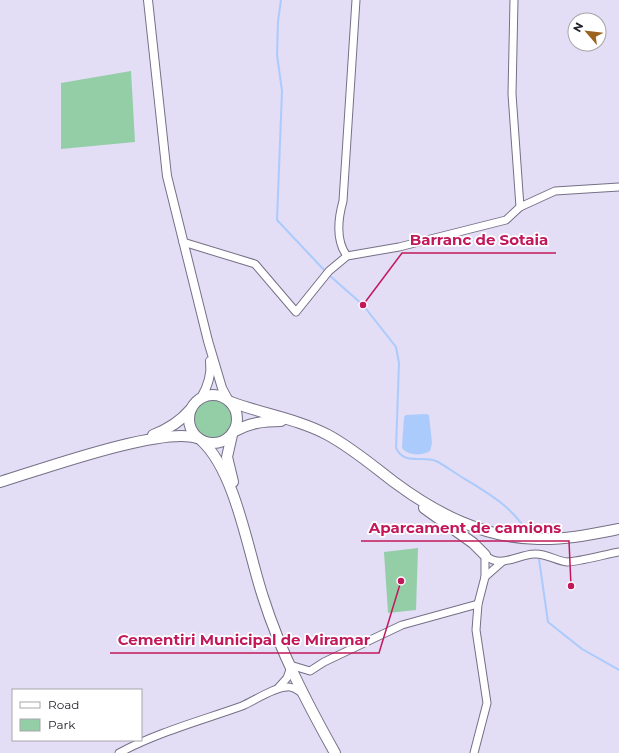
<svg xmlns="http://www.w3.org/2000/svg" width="619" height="753" viewBox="0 0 619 753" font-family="Montserrat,sans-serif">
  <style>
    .green { fill: #94cea7 }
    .water { fill: #abcbfc }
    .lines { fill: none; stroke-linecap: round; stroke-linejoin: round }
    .stream { stroke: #abcbfc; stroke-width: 2 }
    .minor-casing { stroke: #757086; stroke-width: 9 }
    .tertiary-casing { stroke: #757086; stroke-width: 10 }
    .secondary-casing { stroke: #757086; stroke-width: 12 }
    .minor { stroke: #fff; stroke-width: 7 }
    .tertiary { stroke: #fff; stroke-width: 8 }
    .secondary { stroke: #fff; stroke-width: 10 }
    .leader { fill: none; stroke: #c2185b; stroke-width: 1.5 }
    .callout-dot { fill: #c2185b; stroke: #fff; stroke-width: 1.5 }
    .callout-label { font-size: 15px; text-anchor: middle; font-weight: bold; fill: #c2185b; stroke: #fff; stroke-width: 3.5; stroke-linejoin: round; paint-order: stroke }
  </style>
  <rect width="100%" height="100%" fill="#e3ddf6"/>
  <g class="green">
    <path d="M131 71 135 142 61 149V83Z"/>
    <circle cx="214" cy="418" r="20"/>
    <path d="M418 548 416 610 388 613 384 552Z"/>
  </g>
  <path class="water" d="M426 414 429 415 432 443 430 451C422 456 408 456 402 448L404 417 406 415Z"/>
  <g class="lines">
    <g class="stream">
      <path d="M281 0 278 21 277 55 282 91 277 220 326 272"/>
      <path d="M329 275 363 305 396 347 399 363 396 448C405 466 421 455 436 461 444 465 452 471 460 476 485 491 512 506 527 532"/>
      <path d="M539 559 548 622 582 649 619 670"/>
    </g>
    <g class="minor-casing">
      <g id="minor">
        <path d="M514 0 512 94 520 207"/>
        <path d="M183 242 255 264 296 312 329 271 347 256 399 247 506 220 520 207 555 191 619 187"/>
        <path d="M347 256C335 240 338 219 343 201L356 0"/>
        <path d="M485 555C500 569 517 555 534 554 546 553 556 561 567 562 578 562 607 554 619 552"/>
        <path d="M485 577 502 562"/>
        <path d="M290 665 310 671 324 662 402 625 478 604"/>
        <path d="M278 688 287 678 291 667"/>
        <path d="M119 753C158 732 200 721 242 706 254 701 274 687 287 687 292 686 299 691 303 694"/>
        <path d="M474 753 487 703 476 630 478 604 485 577V555"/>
      </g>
    </g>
    <g class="tertiary-casing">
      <g id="tertiary">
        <path d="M148 0 167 176 208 341 222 388 229 401"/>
        <path d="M201 398C208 386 212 375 210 361"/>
      </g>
    </g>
    <g class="secondary-casing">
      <g id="secondary">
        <circle cx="213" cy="419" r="24"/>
        <path d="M231 402C263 414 298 419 328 435 352 448 373 466 394 482 437 514 484 538 538 539 565 540 593 534 619 529"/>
        <path d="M233 432C249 423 263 421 281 421"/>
        <path d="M153 435C169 429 180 422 191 409"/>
        <path d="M232 435 227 457 233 482"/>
        <path d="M202 441C236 473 248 552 263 597 280 651 307 703 335 753"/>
        <path d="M0 482C40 470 162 426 197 438"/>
        <path d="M424 508 473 543 485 555"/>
      </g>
    </g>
    <use href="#minor" class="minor"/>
    <use href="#tertiary" class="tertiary"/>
    <use href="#secondary" class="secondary"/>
  </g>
  <path class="leader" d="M363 305L402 253H556M571 586L569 541H361M401 581L379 653H110"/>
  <g class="callout-dot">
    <circle cx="363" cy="305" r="4"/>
    <circle cx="571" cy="586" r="4"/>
    <circle cx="401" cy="581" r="4"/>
  </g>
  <g class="callout-label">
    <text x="479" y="245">Barranc de Sotaia</text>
    <text x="465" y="533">Aparcament de camions</text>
    <text x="244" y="645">Cementiri Municipal de Miramar</text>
  </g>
  <rect x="12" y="689" width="130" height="52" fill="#ffffff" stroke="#a7a6aa"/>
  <rect x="20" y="702" width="20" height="6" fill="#ffffff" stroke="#a7a6aa"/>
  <text x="48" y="709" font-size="12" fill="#23212a">Road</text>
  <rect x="20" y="719" width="20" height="12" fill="#94cea7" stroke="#a7a6aa"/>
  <text x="48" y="729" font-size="12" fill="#23212a">Park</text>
  <g transform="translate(587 32) rotate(298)"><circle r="19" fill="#ffffff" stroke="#a7a6aa"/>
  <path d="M0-3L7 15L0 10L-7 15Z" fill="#9b631e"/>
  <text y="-6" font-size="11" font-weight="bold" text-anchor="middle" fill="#23212a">N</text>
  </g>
</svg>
